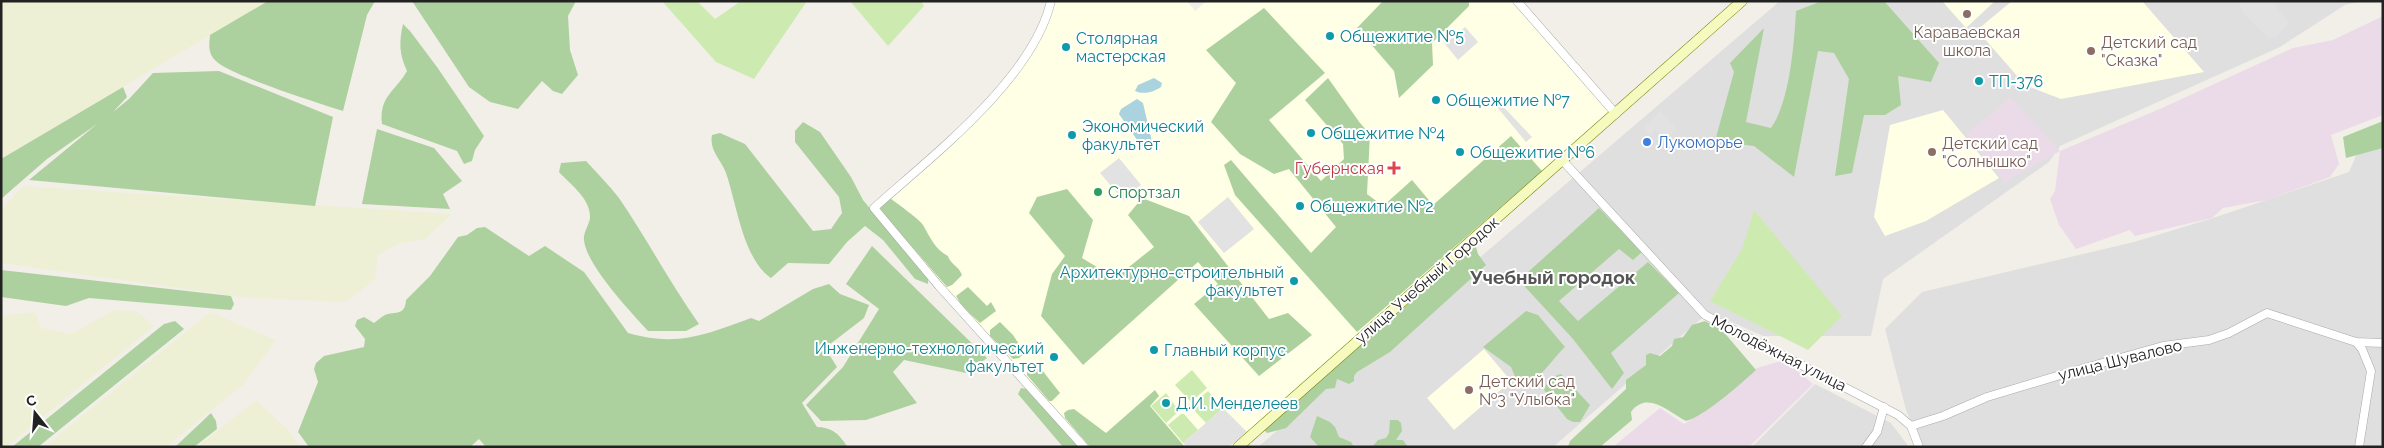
<svg xmlns="http://www.w3.org/2000/svg" width="2384" height="448" viewBox="0 0 2384 448" font-family="Raleway,sans-serif">
  <style>
    .residential { fill: #e0dfdf }
    .industrial { fill: #ebdbe8 }
    .education { fill: #ffffe5 }
    .farmland { fill: #eef0d5 }
    .grass { fill: #cdebb0 }
    .forest { fill: #add19e }
    .parking { fill: #e2e2e2 }
    .water { fill: #aad3df }
    .lines { fill: none; stroke-linecap: round; stroke-linejoin: round }
    .street-casing { stroke: #a9a9a9; stroke-width: 9 }
    .secondary-casing { stroke: #707d05; stroke-width: 11 }
    .street { stroke: #fff; stroke-width: 8 }
    .secondary { stroke: #f7fabf; stroke-width: 10 }
    .education-dot { fill: #8d6e63; stroke: #fff; stroke-width: 2 }
    .culture-dot { fill: #0f9aa8; stroke: #fff; stroke-width: 2 }
    .shop-dot { fill: #3f7fe0; stroke: #fff; stroke-width: 2 }
    .health-dot { fill: #e0444e; stroke: #fff; stroke-width: 2 }
    .leisure-dot { fill: #2e9e5b; stroke: #fff; stroke-width: 2 }
    .labels { text-anchor: middle; dominant-baseline: central; stroke-width: 4; stroke-linejoin: round; paint-order: stroke }
    .education-label { font-size: 16px; fill: #785e54; stroke: #fff; text-anchor: start }
    .culture-label { font-size: 16px; fill: #0d838f; stroke: #fff; text-anchor: start }
    .shop-label { font-size: 16px; fill: #366cbe; stroke: #fff; text-anchor: start }
    .health-label { font-size: 16px; fill: #be3a42; stroke: #fff; text-anchor: end }
    .leisure-label { font-size: 16px; fill: #27864d; stroke: #fff; text-anchor: start }
    .street-label { font-size: 16px; fill: #222; stroke: #fff }
    .quarter-label { font-size: 19px; font-weight: bold; fill: #555; stroke: #fff }
  </style>
  <rect width="100%" height="100%" fill="#f2efe9"/>
  <g class="residential">
    <path d="M1780 1H2361L2345 5 2280 47 2060 146 2049 162 1883 279 1871 336H1763L1709 312 1553 447H1258Z"/>
    <path d="M2383 141V447H1922L1906 410 1885 329 1922 292 2134 242 2210 219 2349 172 2361 144Z"/>
    <path d="M1815 384 1891 423 1909 447H1752Z"/>
  </g>
  <g class="industrial">
    <path d="M2383 16V115L2331 135 2339 164 2330 177 2267 200 2223 208 2212 218 2135 236 2130 230 2076 249 2059 225 2050 199 2055 191 2060 151 2005 182 1966 134 2011 98 2060 151 2162 108 2293 48 2333 40Z"/>
    <path d="M1784 360 1813 384 1749 447H1613L1660 408 1684 424 1704 412 1757 368Z"/>
  </g>
  <g class="education">
    <path d="M1052 1H1187L1195 11 1207 1H1513L1614 114 1237 447H1087L876 208 1008 83Z"/>
    <path d="M1942 1H1995L1966 28Z"/>
    <path d="M2012 1H2142L2204 72 2061 99 2025 85 1977 30Z"/>
    <path d="M1943 110 1999 178 1926 221 1885 236 1874 217 1890 125Z"/>
    <path d="M1484 349 1511 381 1454 430 1427 398Z"/>
  </g>
  <g class="farmland">
    <path d="M1 1H268L1 159Z"/>
    <path d="M23 186 452 214 425 239 398 244 378 255 375 279 346 302 249 298 1 263V210Z"/>
    <path d="M114 310 136 311 154 326 6 447H1V316L35 312 41 328 72 334Z"/>
    <path d="M210 312 276 340 243 385 166 447H44Z"/>
    <path d="M256 400 288 430 300 447H197Z"/>
  </g>
  <g class="grass">
    <path d="M662 1H697L715 19 741 1H807L754 79 716 62Z"/>
    <path d="M850 1H921L924 6 888 46Z"/>
    <path d="M1754 210 1842 316 1808 350 1710 301 1742 249Z"/>
    <path d="M1192 370 1207 388 1191 402 1175 385Z"/>
    <path d="M1208 391 1223 408 1206 423 1192 408 1195 406 1193 404Z"/>
    <path d="M1166 393 1179 411 1166 423 1151 406Z"/>
    <path d="M1181 414H1184L1198 430 1183 443 1168 425Z"/>
  </g>
  <g class="forest">
    <path d="M268 1H375L367 15 343 111C321 104 226 74 215 60 208 53 209 45 210 35Z"/>
    <path d="M412 1H576L568 16 570 50 578 75 562 94 553 91 542 81 518 109 490 102 469 87Z"/>
    <path d="M1383 1H1469V6L1432 43 1433 65 1399 98 1394 71 1357 28Z"/>
    <path d="M1822 1H1884L1939 63 1931 82 1898 76 1901 105 1885 115H1864L1852 173 1835 176 1849 79 1834 53 1818 51 1794 177 1754 146 1715 141 1734 72 1730 63 1764 28 1746 122 1771 128C1790 101 1794 44 1796 11Z"/>
    <path d="M1264 8 1325 73 1269 120 1321 181 1344 159 1343 144 1305 100 1328 78 1360 123 1370 134 1367 194 1383 206 1412 180 1433 205 1511 136 1542 171 1357 332 1235 195 1224 165 1231 160 1311 253 1336 227 1289 169 1274 174 1240 154 1211 122 1236 83 1206 50Z"/>
    <path d="M403 24 410 31 437 67 484 136 475 150 472 161 464 164 457 151 382 124C379 96 395 92 407 71 399 54 399 42 403 24Z"/>
    <path d="M219 71 333 117 315 206 29 180 97 124 47 159 1 199V159L123 87 127 97 113 112 129 99 153 73Z"/>
    <path d="M2383 121V148L2346 158 2343 137Z"/>
    <path d="M803 122 820 132 851 177 863 200 928 278V284L915 279 883 240 865 226 847 242 829 264 788 263 771 278C743 259 737 205 726 173 721 159 709 151 712 135L720 133 745 144 813 231 831 229 842 213 839 197 795 142V131Z"/>
    <path d="M377 129 434 148 462 181 443 194 450 209 362 204Z"/>
    <path d="M586 161C597 173 609 185 619 198 647 239 670 283 699 324L686 331H648C631 312 586 265 584 240 583 233 589 225 590 218 591 199 571 185 559 172L561 163Z"/>
    <path d="M1067 189 1093 220 1082 258 1115 278 1154 247 1128 215 1142 198 1189 216 1269 319 1288 313 1312 335 1259 376 1194 304 1218 284 1198 262 1083 365 1041 316 1052 274 1065 256 1029 213 1037 197Z"/>
    <path d="M888 199H891C898 204 919 219 923 225 929 235 935 250 948 256 950 264 959 266 962 275L952 285 947 287 881 211 880 207Z"/>
    <path d="M1599 208 1642 252 1633 260 1619 249 1559 301 1578 321 1648 262 1679 293 1611 353 1624 373 1612 389 1573 339 1517 278 1527 273Z"/>
    <path d="M485 227 529 256 545 246 584 272 628 333C677 347 705 335 751 318L759 321 813 289 829 284 840 294 869 305 864 318 825 348 837 367 802 403 817 427C830 427 839 433 846 445L850 447H486L479 439 470 447H309L298 432 318 382 314 369 316 363 324 356 364 347 365 339 355 326 357 320 364 317 374 323C378 320 381 317 385 315 396 311 405 316 406 300L430 276 458 237 467 235 477 228Z"/>
    <path d="M872 246 987 358 966 373 904 360 893 372 917 403 866 420 821 421 806 405 843 367 879 309 846 284Z"/>
    <path d="M1474 247H1476L1478 254 1486 265 1390 352 1357 372 1354 376V381L1349 384 1337 379 1335 388 1326 389 1286 428 1267 433 1265 431V428Z"/>
    <path d="M1 270 231 296 234 304 231 310 89 298 66 306 1 297Z"/>
    <path d="M968 287 987 306 991 302 996 311 980 323 962 306 956 296Z"/>
    <path d="M1526 311 1538 315 1565 347C1551 360 1539 383 1519 386L1511 367 1483 347Z"/>
    <path d="M175 321 184 329 38 447H12L164 324Z"/>
    <path d="M1705 321 1722 330 1756 370C1742 383 1702 418 1686 421 1669 412 1647 390 1631 412L1632 420 1600 447H1568L1570 441 1626 389V380L1646 365V355L1650 353 1660 356 1672 346 1674 339 1683 337 1692 325Z"/>
    <path d="M1000 322 1013 335 1025 353 1019 358 1013 359 990 336V330Z"/>
    <path d="M1036 367 1042 370 1060 393 1052 401H1049L1027 375V371Z"/>
    <path d="M1561 374 1590 405 1580 422H1573L1567 419 1544 390C1547 381 1552 376 1561 374Z"/>
    <path d="M1021 388 1027 389 1080 447H1063L1018 394Z"/>
    <path d="M1155 390 1159 396 1150 406 1185 447H1090L1065 418 1064 413 1068 410 1074 409 1106 433Z"/>
    <path d="M211 413 216 421 217 429 194 447H175Z"/>
    <path d="M1317 416 1330 422 1335 427 1339 437 1351 442 1354 447H1319L1310 437Z"/>
    <path d="M1390 420H1398L1401 423 1402 431 1396 440H1403L1408 447H1372L1378 440 1386 438 1389 433Z"/>
  </g>
  <g class="parking">
    <path d="M2239 1H2272L2289 23 2275 38 2267 37 2242 12Z"/>
    <path d="M1465 27 1478 42 1458 60 1445 44Z"/>
    <path d="M1496 99 1532 137 1526 142 1493 102Z"/>
    <path d="M1661 111 1677 129 1665 140 1655 129 1650 136 1644 128Z"/>
    <path d="M1119 158 1141 185 1123 200 1100 173Z"/>
    <path d="M1228 197 1254 229 1224 253 1198 222Z"/>
    <path d="M1223 408 1247 432 1229 447H1186L1183 443Z"/>
  </g>
  <g class="water">
    <path d="M1154 78 1162 83 1161 87C1154 92 1143 95 1135 91L1138 85Z"/>
    <path d="M1137 99 1143 103 1153 146 1147 149 1142 147 1119 114 1121 109Z"/>
  </g>
  <g class="lines">
    <g class="street-casing">
      <g id="street">
        <path d="M1051 1C1033 79 932 156 874 208L939 286 1084 447"/>
        <path d="M1517 1 1616 114"/>
        <path d="M1563 161 1705 315 1898 415 1911 426 1919 447"/>
        <path d="M2356 342 2362 349 2371 371 2359 447"/>
        <path d="M1911 426 1943 416 1987 397 2067 373 2163 346 2209 340 2229 333 2267 313 2356 342 2383 343"/>
        <path d="M1866 447 1877 432 1884 407"/>
      </g>
    </g>
    <g class="secondary-casing">
      <path id="secondary" d="M1238 447 1742 1"/>
    </g>
    <use href="#street" class="street"/>
    <use href="#secondary" class="secondary"/>
  </g>
  <g class="education-dot">
    <circle cx="1967" cy="14" r="5"/>
    <circle cx="2091" cy="51" r="5"/>
    <circle cx="1932" cy="152" r="5"/>
    <circle cx="1469" cy="390" r="5"/>
  </g>
  <g class="culture-dot">
    <circle cx="1330" cy="36" r="5"/>
    <circle cx="1066" cy="47" r="5"/>
    <circle cx="1979" cy="81" r="5"/>
    <circle cx="1436" cy="100" r="5"/>
    <circle cx="1311" cy="133" r="5"/>
    <circle cx="1072" cy="135" r="5"/>
    <circle cx="1460" cy="152" r="5"/>
    <circle cx="1300" cy="206" r="5"/>
    <circle cx="1294" cy="281" r="5"/>
    <circle cx="1154" cy="350" r="5"/>
    <circle cx="1054" cy="357" r="5"/>
    <circle cx="1166" cy="403" r="5"/>
  </g>
  <circle class="shop-dot" cx="1647" cy="142" r="5"/>
  <path class="health-dot" d="M1391.5 160.5h5v5h5v5h-5v5h-5v-5h-5v-5h5z"/>
  <circle class="leisure-dot" cx="1098" cy="192" r="5"/>
  <g class="labels">
    <g class="education-label">
      <text x="1967" y="32" text-anchor="middle">Караваевская<tspan x="1967" dy="18">школа</tspan></text>
      <text x="2101" y="42">Детский сад<tspan x="2101" dy="18">"Сказка"</tspan></text>
      <text x="1942" y="143">Детский сад<tspan x="1942" dy="18">"Солнышко"</tspan></text>
      <text x="1479" y="381">Детский сад<tspan x="1479" dy="18">№3 "Улыбка"</tspan></text>
    </g>
    <g class="culture-label">
      <text x="1340" y="36">Общежитие №5</text>
      <text x="1076" y="38">Столярная<tspan x="1076" dy="18">мастерская</tspan></text>
      <text x="1989" y="81">ТП-376</text>
      <text x="1446" y="100">Общежитие №7</text>
      <text x="1082" y="126">Экономический<tspan x="1082" dy="18">факультет</tspan></text>
      <text x="1321" y="133">Общежитие №4</text>
      <text x="1470" y="152">Общежитие №6</text>
      <text x="1310" y="206">Общежитие №2</text>
      <text x="1284" y="272" text-anchor="end">Архитектурно-строительный<tspan x="1284" dy="18">факультет</tspan></text>
      <text x="1044" y="348" text-anchor="end">Инженерно-технологический<tspan x="1044" dy="18">факультет</tspan></text>
      <text x="1164" y="350">Главный корпус</text>
      <text x="1176" y="403">Д.И. Менделеев</text>
    </g>
    <g class="shop-label">
      <text x="1657" y="142">Лукоморье</text>
    </g>
    <g class="health-label">
      <text x="1384" y="168">Губернская</text>
    </g>
    <g class="leisure-label">
      <text x="1108" y="192">Спортзал</text>
    </g>
    <g class="street-label">
      <text transform="translate(1427 280) rotate(-41)">улица Учебный Городок</text>
      <text transform="translate(1779 353) rotate(27)">Молодёжная улица</text>
      <text transform="translate(2120 360) rotate(-14)">улица Шувалово</text>
    </g>
    <g class="quarter-label">
      <text x="1553" y="277">Учебный городок</text>
    </g>
  </g>
  <rect width="2384" height="448" fill="none" stroke="#222222" stroke-width="5"/>
  <g transform="translate(35 413) rotate(343)" stroke="#ffffff" stroke-width="4" paint-order="stroke">
  <path d="M0-4L9 19L0 12L-9 19Z" fill="#222222"/>
  <text y="-8" font-size="14" font-weight="bold" text-anchor="middle" fill="#222222">С</text>
  </g>
</svg>
